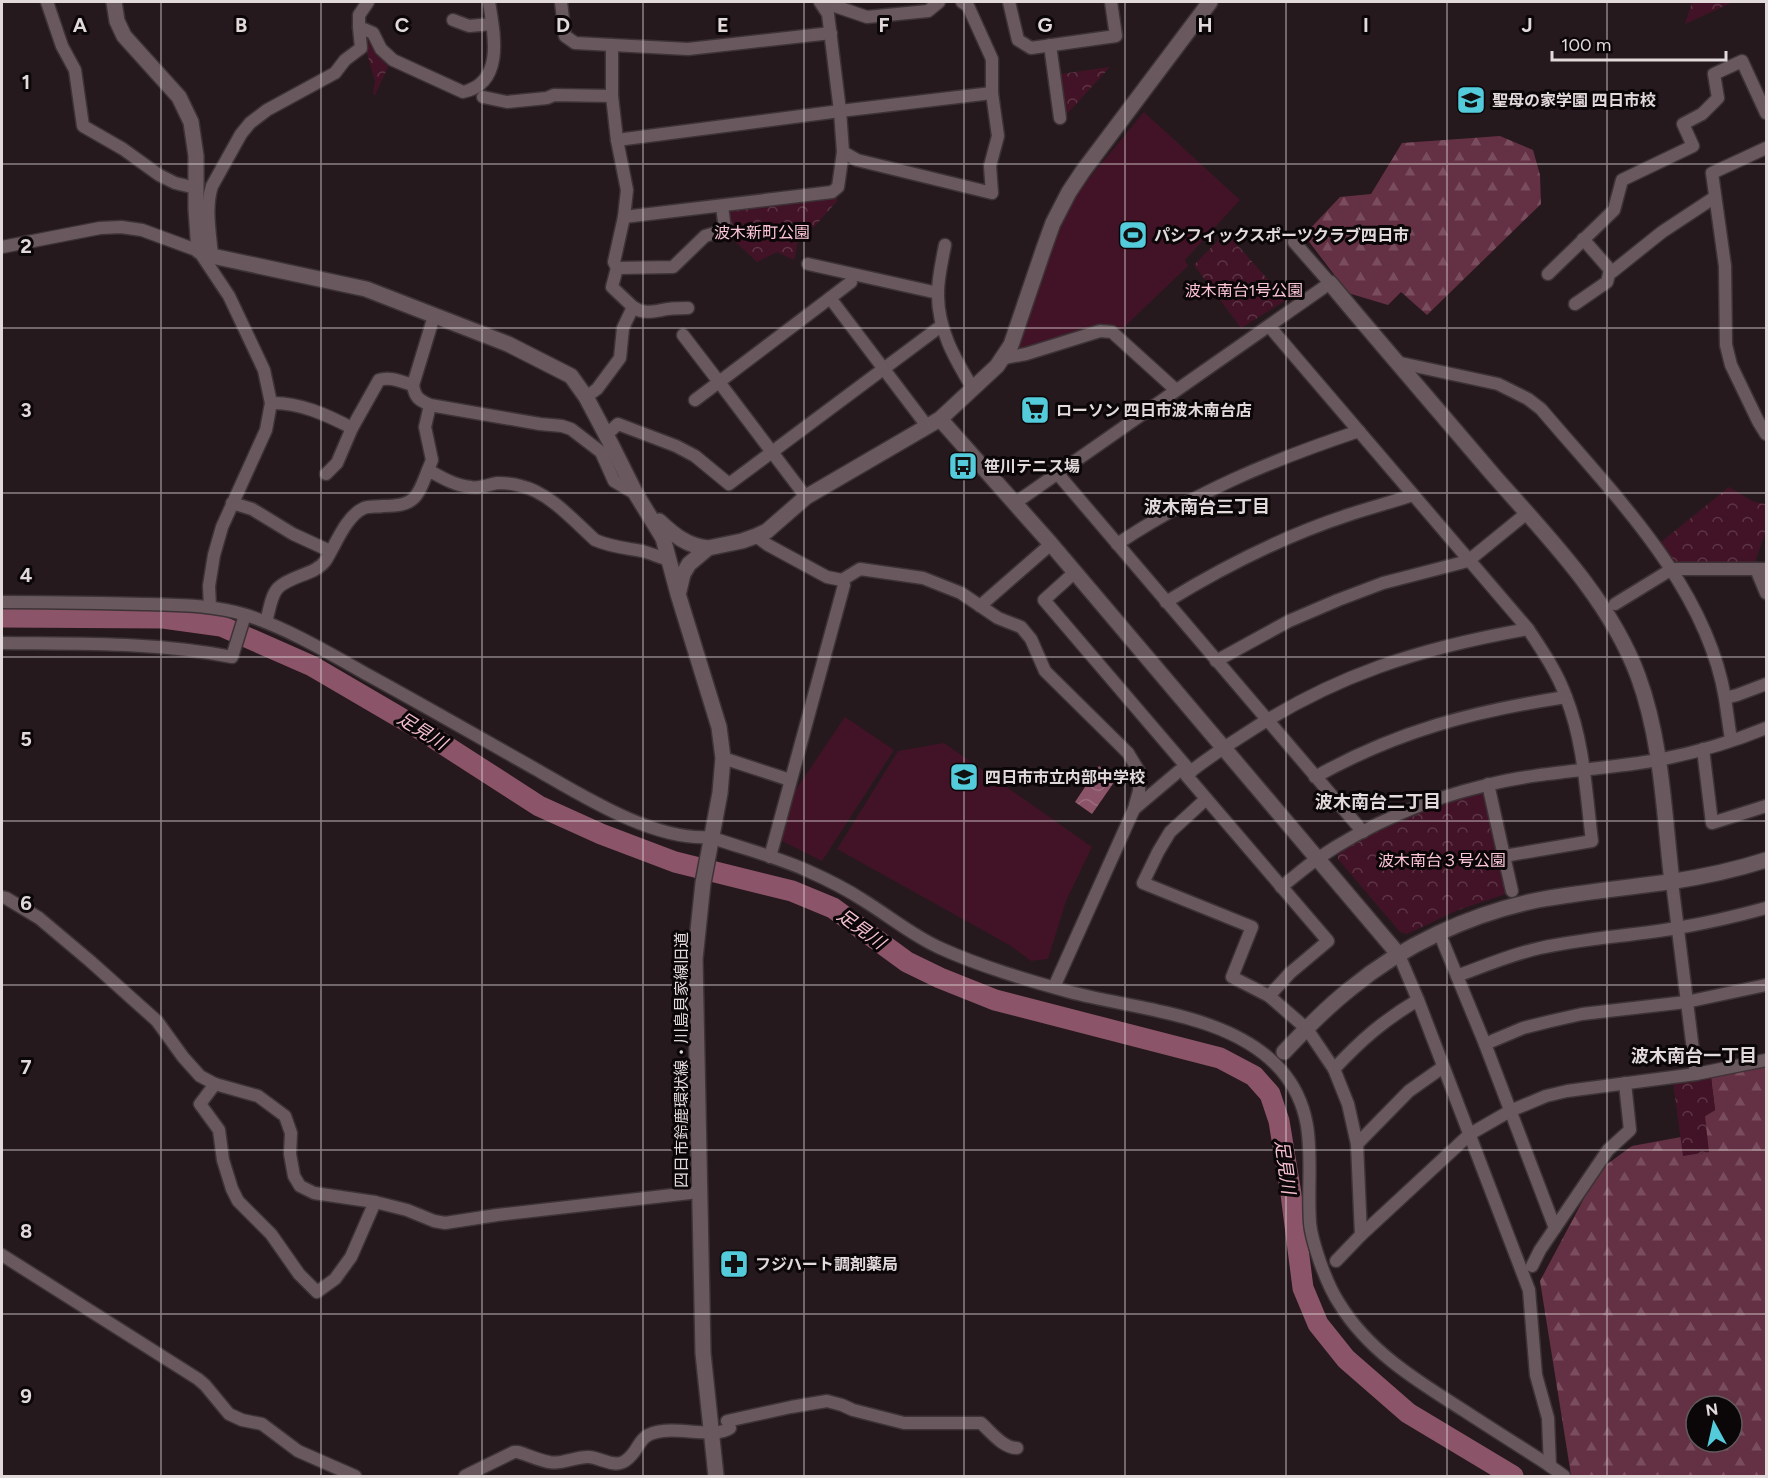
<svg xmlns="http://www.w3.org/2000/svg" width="1768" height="1478" viewBox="0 0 1768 1478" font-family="Figtree,'Noto Sans JP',sans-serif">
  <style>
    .forest { fill: url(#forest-firs); fill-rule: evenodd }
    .park { fill: url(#park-crowns) }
    .pitch { fill: #421326 }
    .water { fill: url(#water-waves) }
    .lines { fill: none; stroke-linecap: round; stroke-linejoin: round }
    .river { stroke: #8c5468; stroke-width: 21 }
    .minor-casing { stroke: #3d3336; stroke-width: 15 }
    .tertiary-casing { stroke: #3d3336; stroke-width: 18 }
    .minor { stroke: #69595e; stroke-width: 12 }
    .tertiary { stroke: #69595e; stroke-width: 15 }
    .grid { fill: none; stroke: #e2d9db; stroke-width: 1.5; stroke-opacity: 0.55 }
    .labels { text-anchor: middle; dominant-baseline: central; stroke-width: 6; stroke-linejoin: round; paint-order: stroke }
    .poi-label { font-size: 16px; font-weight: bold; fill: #e2d9db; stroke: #0b0607; text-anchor: start }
    .park-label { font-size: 16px; fill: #fbc5d6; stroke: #0b0607 }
    .street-label { font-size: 16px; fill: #e2d9db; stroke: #0b0607 }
    .neighbourhood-label { font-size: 18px; font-weight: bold; fill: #e2d9db; stroke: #0b0607 }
    .water-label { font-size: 18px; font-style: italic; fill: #f5bfd0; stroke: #0b0607 }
    .grid-label { font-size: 20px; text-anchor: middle; font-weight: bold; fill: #e2d9db; stroke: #0b0607; stroke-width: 6; stroke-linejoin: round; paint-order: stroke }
  </style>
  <defs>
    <pattern id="forest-firs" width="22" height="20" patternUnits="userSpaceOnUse" patternTransform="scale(1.5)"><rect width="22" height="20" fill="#643043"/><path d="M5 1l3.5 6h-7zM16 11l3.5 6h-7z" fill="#7a4d5e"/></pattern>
    <pattern id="park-crowns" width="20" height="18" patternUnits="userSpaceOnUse" patternTransform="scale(1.5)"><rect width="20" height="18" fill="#421326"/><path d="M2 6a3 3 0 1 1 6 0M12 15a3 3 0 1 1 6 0" fill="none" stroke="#5d3545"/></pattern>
    <pattern id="water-waves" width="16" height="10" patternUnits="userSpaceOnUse" patternTransform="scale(1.5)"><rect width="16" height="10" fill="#8c5468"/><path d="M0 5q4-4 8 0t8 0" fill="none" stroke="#9c6c7d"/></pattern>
  </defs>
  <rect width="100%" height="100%" fill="#25191d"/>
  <g class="forest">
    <path d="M1500 136 1533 150 1540 175 1541 204 1427 315 1401 292 1388 305 1348 293 1304 235 1340 197 1371 194 1402 143Z"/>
    <path d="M1766 1067V1476H1573L1571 1475 1540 1281 1599 1170 1632 1146 1681 1137 1684 1156 1705 1116 1715 1110 1711 1077ZM1696 1406H1732V1442H1696Z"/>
  </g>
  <g class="park">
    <path d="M1692 2H1733L1685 24Z"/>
    <path d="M371 41 376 53 389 65 375 95 373 94 375 81 364 43Z"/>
    <path d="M1110 67 1065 116 1061 74Z"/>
    <path d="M836 197 838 200 814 227H801L794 260 777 252 757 262 728 235 730 232 728 214 732 211Z"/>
    <path d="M1226 232 1286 300 1241 328 1194 265Z"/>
    <path d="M1729 487 1754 502 1766 504V530L1755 562 1679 564 1673 562 1661 542Z"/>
    <path d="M1480 792 1485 795 1509 893 1458 910 1407 934 1400 932 1338 859V853L1372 834 1423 812Z"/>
    <path d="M1711 1077 1715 1110 1705 1116 1709 1152 1683 1156 1673 1082Z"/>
  </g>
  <g class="pitch">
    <path d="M1144 112 1240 200 1185 260 1188 266 1118 333 1018 349 1051 252 1065 218 1080 189Z"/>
    <path d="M845 717 894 750 822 861 780 840 791 797Z"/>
    <path d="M944 743 1092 847 1066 901 1048 959 1031 961 1011 946 837 849 898 751Z"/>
  </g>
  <path class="water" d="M1099 766 1117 778 1092 814 1075 802Z"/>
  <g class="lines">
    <path class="river" d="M2 617 163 618 221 626 312 666 418 728 539 806 601 834 675 862 792 891 833 908 907 962 940 978 995 1000 1220 1058 1254 1076 1270 1094 1279 1121 1291 1194 1303 1288 1318 1324 1346 1359 1408 1413 1513 1476"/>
    <g class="minor-casing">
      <g id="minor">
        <path d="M47 2 62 46 75 70 83 126 123 149 159 175 175 183 196 188"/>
        <path d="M368 2 359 15V27L373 33 381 49 393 60 463 92C505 83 494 33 489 2"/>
        <path d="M561 2 565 36 575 43 688 49 831 33"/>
        <path d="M823 2 867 17 928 11 939 2"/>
        <path d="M1009 2 1018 40 1031 48 1116 36 1111 2"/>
        <path d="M453 20 469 26 492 24"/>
        <path d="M612 45V96L617 140 627 190 624 217 614 262 617 268 673 267 705 236 725 230 722 206"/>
        <path d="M1050 45 1060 118"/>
        <path d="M483 97 507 102 547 98 554 95 612 96"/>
        <path d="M617 140 840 111 992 93"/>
        <path d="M1766 148 1712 173 1725 266 1726 345 1731 365 1758 421 1766 434"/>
        <path d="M843 152 857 160 992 193 990 166 998 136 992 93V59L968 6 962 2"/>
        <path d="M624 217 832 192 838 187 843 152 840 111 828 14 820 2"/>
        <path d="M1583 239 1612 272 1662 232 1715 197"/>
        <path d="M945 245C942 261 938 277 938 292 937 329 955 359 973 389"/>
        <path d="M2 247 100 228 121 227 142 230 199 251 229 296 264 370 271 403 266 430 222 527 214 555 209 586 210 607"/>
        <path d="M212 256C210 232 205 208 212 186L241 134 250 123 267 110 335 73 345 60 361 48 359 27"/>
        <path d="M808 264 938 293"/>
        <path d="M1548 274 1614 210 1622 180 1693 146 1683 124 1702 114 1718 98 1714 74 1742 61 1766 113"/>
        <path d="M830 298 851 282"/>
        <path d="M1575 304 1607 282 1610 270"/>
        <path d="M633 307C643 314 651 312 662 310 670 308 680 308 688 308"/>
        <path d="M434 316 413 385C415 398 419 400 430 405L540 424 562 426 571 429 601 452 614 481 636 494"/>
        <path d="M1269 326 1528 629C1542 650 1557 672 1566 697 1584 742 1586 793 1592 841L1504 856 1488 784"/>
        <path d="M683 335 719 382 695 400"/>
        <path d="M1004 358 1026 354 1100 331 1112 332 1176 390"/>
        <path d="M1396 362 1498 384 1528 399 1541 409C1613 494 1706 585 1725 698L1737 695 1766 684"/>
        <path d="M586 397 597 389 620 358 623 328 633 307 612 287 617 268"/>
        <path d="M271 403C299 402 327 415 352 428"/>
        <path d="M606 435 618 424 676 446 695 456 729 484 941 326"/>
        <path d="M428 470 432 460 425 427 430 405"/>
        <path d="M1057 473 1363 832"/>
        <path d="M326 474 337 463 352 428 379 380C390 376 402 382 413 385"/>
        <path d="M806 497 719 382 830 298 927 426"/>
        <path d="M232 503 252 509 293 534 330 551"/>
        <path d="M1015 503 1330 283 1294 242"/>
        <path d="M756 536 768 545 827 577 842 580 860 569 923 578 961 593 998 618 1021 627 1031 639 1045 671 1128 753 1140 773 1139 791 1134 809 1054 987"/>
        <path d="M1117 544C1196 492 1269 461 1359 431"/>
        <path d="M1756 569 1766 593"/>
        <path d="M1075 572 1044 600 1191 772"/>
        <path d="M2 602C50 602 98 603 147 604 180 605 214 605 246 615 289 629 329 653 368 675 425 706 482 739 539 771 586 798 655 841 710 837 741 848 778 857 808 871 826 879 846 889 863 900 889 916 913 936 940 948 982 967 1027 980 1070 992 1138 1010 1232 1014 1281 1070 1321 1116 1306 1168 1310 1223 1311 1236 1316 1250 1320 1262 1325 1276 1331 1291 1339 1303 1368 1351 1417 1381 1463 1410 1492 1429 1521 1447 1550 1466L1564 1476"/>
        <path d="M1166 602C1223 567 1284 536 1348 515 1369 508 1392 502 1413 495"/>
        <path d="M1615 604 1672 569H1766"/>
        <path d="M980 606 1051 544"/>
        <path d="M266 622C269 612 271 595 278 588 291 575 316 575 326 560 336 544 346 516 364 508 369 506 377 507 383 506 414 506 417 499 428 470 441 477 455 486 471 487 480 489 489 484 498 483 505 483 514 484 521 486 549 492 575 522 595 540 611 547 626 548 642 551 651 553 660 558 670 560"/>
        <path d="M2 643C78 644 156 642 232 657L245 615"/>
        <path d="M1216 661 1289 621 1338 600 1383 583 1468 561 1527 513"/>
        <path d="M1725 698 1731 740"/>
        <path d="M1703 749 1712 823 1766 806"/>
        <path d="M723 758 790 780"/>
        <path d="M1315 777C1397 731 1474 711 1566 697"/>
        <path d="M1206 799 1170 832 1158 852 1143 883 1252 927 1232 977 1269 996 1307 1029 1334 1069 1348 1104 1357 1144 1361 1235"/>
        <path d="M1134 809 1179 771"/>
        <path d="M1504 856 1512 891"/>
        <path d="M770 857 844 585 842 580"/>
        <path d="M1672 882 1696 1074"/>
        <path d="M1281 887C1293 878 1304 868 1317 859 1367 825 1427 799 1487 785 1543 771 1601 770 1658 760 1694 753 1732 742 1766 728"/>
        <path d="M2 897 6 898 39 918 90 961 157 1021 183 1057 200 1076 215 1084 258 1096 285 1116 291 1133 290 1154 294 1176 300 1186 314 1193 375 1202 407 1210 434 1221 445 1223 497 1215 699 1192"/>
        <path d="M1443 942 1457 976"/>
        <path d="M1399 955 1418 1000 1529 1290 1536 1375 1548 1418 1550 1466"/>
        <path d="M1269 996 1290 973 1328 941 1186 775C1204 761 1223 748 1242 736 1334 675 1420 648 1528 629"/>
        <path d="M1485 1044 1523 1028 1551 1021 1582 1014 1686 1002 1766 985"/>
        <path d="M1334 1069C1361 1040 1384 1020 1418 1000"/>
        <path d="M215 1084 200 1104 219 1130 223 1160 232 1189 238 1201 271 1234 299 1274 317 1292 335 1279 351 1257 375 1202"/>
        <path d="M1357 1144 1409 1091 1443 1067"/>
        <path d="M1555 1228 1485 1044 1457 976C1484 966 1512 954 1540 948 1585 938 1631 936 1677 928 1707 923 1737 916 1766 908"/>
        <path d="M2 1255 198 1379 205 1385 229 1414 242 1420 262 1424 298 1451 355 1476"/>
        <path d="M1336 1261 1361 1235 1470 1134 1510 1111 1546 1096 1567 1091 1696 1074 1766 1060"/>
        <path d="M1532 1266 1540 1250 1608 1150 1630 1130 1625 1083"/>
        <path d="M727 1421 791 1407 827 1401 842 1405 853 1410 904 1423H981C991 1432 1003 1448 1017 1448"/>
        <path d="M465 1476 514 1452H518C528 1455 538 1460 549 1462 562 1465 576 1456 589 1457 601 1458 614 1468 625 1461 642 1450 635 1434 663 1431 681 1428 717 1438 730 1428"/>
      </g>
    </g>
    <g class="tertiary-casing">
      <g id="tertiary">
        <path d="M114 2 117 21 124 36 179 97 191 122 196 156V209L199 251 212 256 366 289 508 344 571 376 586 397 612 446 636 494 663 538 678 594 719 727 723 758 720 793 703 883 695 959 703 1353 716 1476"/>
        <path d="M1330 283C1384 348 1440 412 1495 477 1548 537 1610 600 1638 676 1662 741 1664 814 1672 882"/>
        <path d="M940 419 1051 544 1399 955"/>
        <path d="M659 521C674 535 687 546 708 548"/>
        <path d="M679 591 683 574 689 564 708 548 742 541 756 536 767 531 806 497 940 419 997 366 1011 345 1044 248 1053 223 1069 192 1083 171 1210 2"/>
        <path d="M1284 1052C1305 1030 1326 1008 1350 989 1403 945 1470 914 1538 900 1581 892 1625 888 1669 882 1702 877 1735 870 1766 860"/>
      </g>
    </g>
    <use href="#minor" class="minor"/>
    <use href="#tertiary" class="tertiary"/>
  </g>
  <path class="grid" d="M161 2V1476M321 2V1476M482 2V1476M643 2V1476M804 2V1476M964 2V1476M1125 2V1476M1286 2V1476M1447 2V1476M1607 2V1476M2 164H1766M2 328H1766M2 493H1766M2 657H1766M2 821H1766M2 985H1766M2 1150H1766M2 1314H1766"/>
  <defs>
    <g id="school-square" transform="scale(1.5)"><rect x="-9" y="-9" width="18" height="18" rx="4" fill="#53cbdb" stroke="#0b0607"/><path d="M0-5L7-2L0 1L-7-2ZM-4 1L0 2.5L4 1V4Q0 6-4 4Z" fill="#111"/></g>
    <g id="stadium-square" transform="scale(1.5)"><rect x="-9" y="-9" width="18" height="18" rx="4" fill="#53cbdb" stroke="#0b0607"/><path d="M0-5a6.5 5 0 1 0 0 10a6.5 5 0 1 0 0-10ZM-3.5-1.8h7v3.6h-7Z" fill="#111"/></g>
    <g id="supermarket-square" transform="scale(1.5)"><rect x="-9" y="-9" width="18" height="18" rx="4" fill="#53cbdb" stroke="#0b0607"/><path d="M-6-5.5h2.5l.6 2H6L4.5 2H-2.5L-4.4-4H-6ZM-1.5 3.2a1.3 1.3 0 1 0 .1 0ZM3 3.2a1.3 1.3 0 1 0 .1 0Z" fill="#111"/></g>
    <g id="bus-square" transform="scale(1.5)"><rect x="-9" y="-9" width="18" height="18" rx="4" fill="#53cbdb" stroke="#0b0607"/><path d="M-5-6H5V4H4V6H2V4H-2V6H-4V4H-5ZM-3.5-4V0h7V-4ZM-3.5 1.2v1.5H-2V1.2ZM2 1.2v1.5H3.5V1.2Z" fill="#111"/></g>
    <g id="pharmacy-square" transform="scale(1.5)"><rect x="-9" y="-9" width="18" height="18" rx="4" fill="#53cbdb" stroke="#0b0607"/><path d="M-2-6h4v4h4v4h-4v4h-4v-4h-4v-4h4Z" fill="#111"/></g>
  </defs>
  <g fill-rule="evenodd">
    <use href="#school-square" x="1471" y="100"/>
    <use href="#stadium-square" x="1133" y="235"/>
    <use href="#supermarket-square" x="1035" y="410"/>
    <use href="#bus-square" x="963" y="466"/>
    <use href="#school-square" x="964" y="777"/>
    <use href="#pharmacy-square" x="734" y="1264"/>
  </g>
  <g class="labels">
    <g class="poi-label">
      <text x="1492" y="100">聖母の家学園 四日市校</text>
      <text x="1154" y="235">パシフィックスポーツクラブ四日市</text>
      <text x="1056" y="410">ローソン 四日市波木南台店</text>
      <text x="984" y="466">笹川テニス場</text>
      <text x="985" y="777">四日市市立内部中学校</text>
      <text x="755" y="1264">フジハート調剤薬局</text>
    </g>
    <g class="park-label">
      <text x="762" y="232">波木新町公園</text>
      <text x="1244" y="290">波木南台1号公園</text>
      <text x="1442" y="860">波木南台３号公園</text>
    </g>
    <g class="street-label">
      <text transform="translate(681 1060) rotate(-90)">四日市鈴鹿環状線・川島貝家線旧道</text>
    </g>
    <g class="neighbourhood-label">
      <text x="1207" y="507">波木南台三丁目</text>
      <text x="1378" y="802">波木南台二丁目</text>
      <text x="1694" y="1056">波木南台一丁目</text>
    </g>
    <g class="water-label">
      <text transform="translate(422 731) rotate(32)">足見川</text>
      <text transform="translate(861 929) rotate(36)">足見川</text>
      <text transform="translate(1285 1167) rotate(82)">足見川</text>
    </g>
  </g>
  <g class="grid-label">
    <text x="80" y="32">A</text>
    <text x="241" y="32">B</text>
    <text x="402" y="32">C</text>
    <text x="563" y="32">D</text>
    <text x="723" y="32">E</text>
    <text x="884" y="32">F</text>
    <text x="1045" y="32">G</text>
    <text x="1205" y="32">H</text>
    <text x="1366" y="32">I</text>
    <text x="1527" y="32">J</text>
    <text x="26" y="89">1</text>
    <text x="26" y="253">2</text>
    <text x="26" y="417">3</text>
    <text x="26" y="582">4</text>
    <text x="26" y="746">5</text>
    <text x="26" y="910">6</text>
    <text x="26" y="1074">7</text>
    <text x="26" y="1238">8</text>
    <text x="26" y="1403">9</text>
  </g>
  <rect width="1768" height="1478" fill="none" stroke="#e2d9db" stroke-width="6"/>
  <g transform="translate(1714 1424) rotate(352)"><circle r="28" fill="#0b0607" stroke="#615a5c" stroke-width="1.5"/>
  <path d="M0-4.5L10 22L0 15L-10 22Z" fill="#53cbdb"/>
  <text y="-9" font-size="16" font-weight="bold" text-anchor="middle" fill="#e2d9db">N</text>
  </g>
  <path d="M1552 51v9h174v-9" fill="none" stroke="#e2d9db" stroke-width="3"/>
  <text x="1561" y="51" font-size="18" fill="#e2d9db" stroke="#0b0607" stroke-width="4.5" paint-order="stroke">100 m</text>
</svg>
